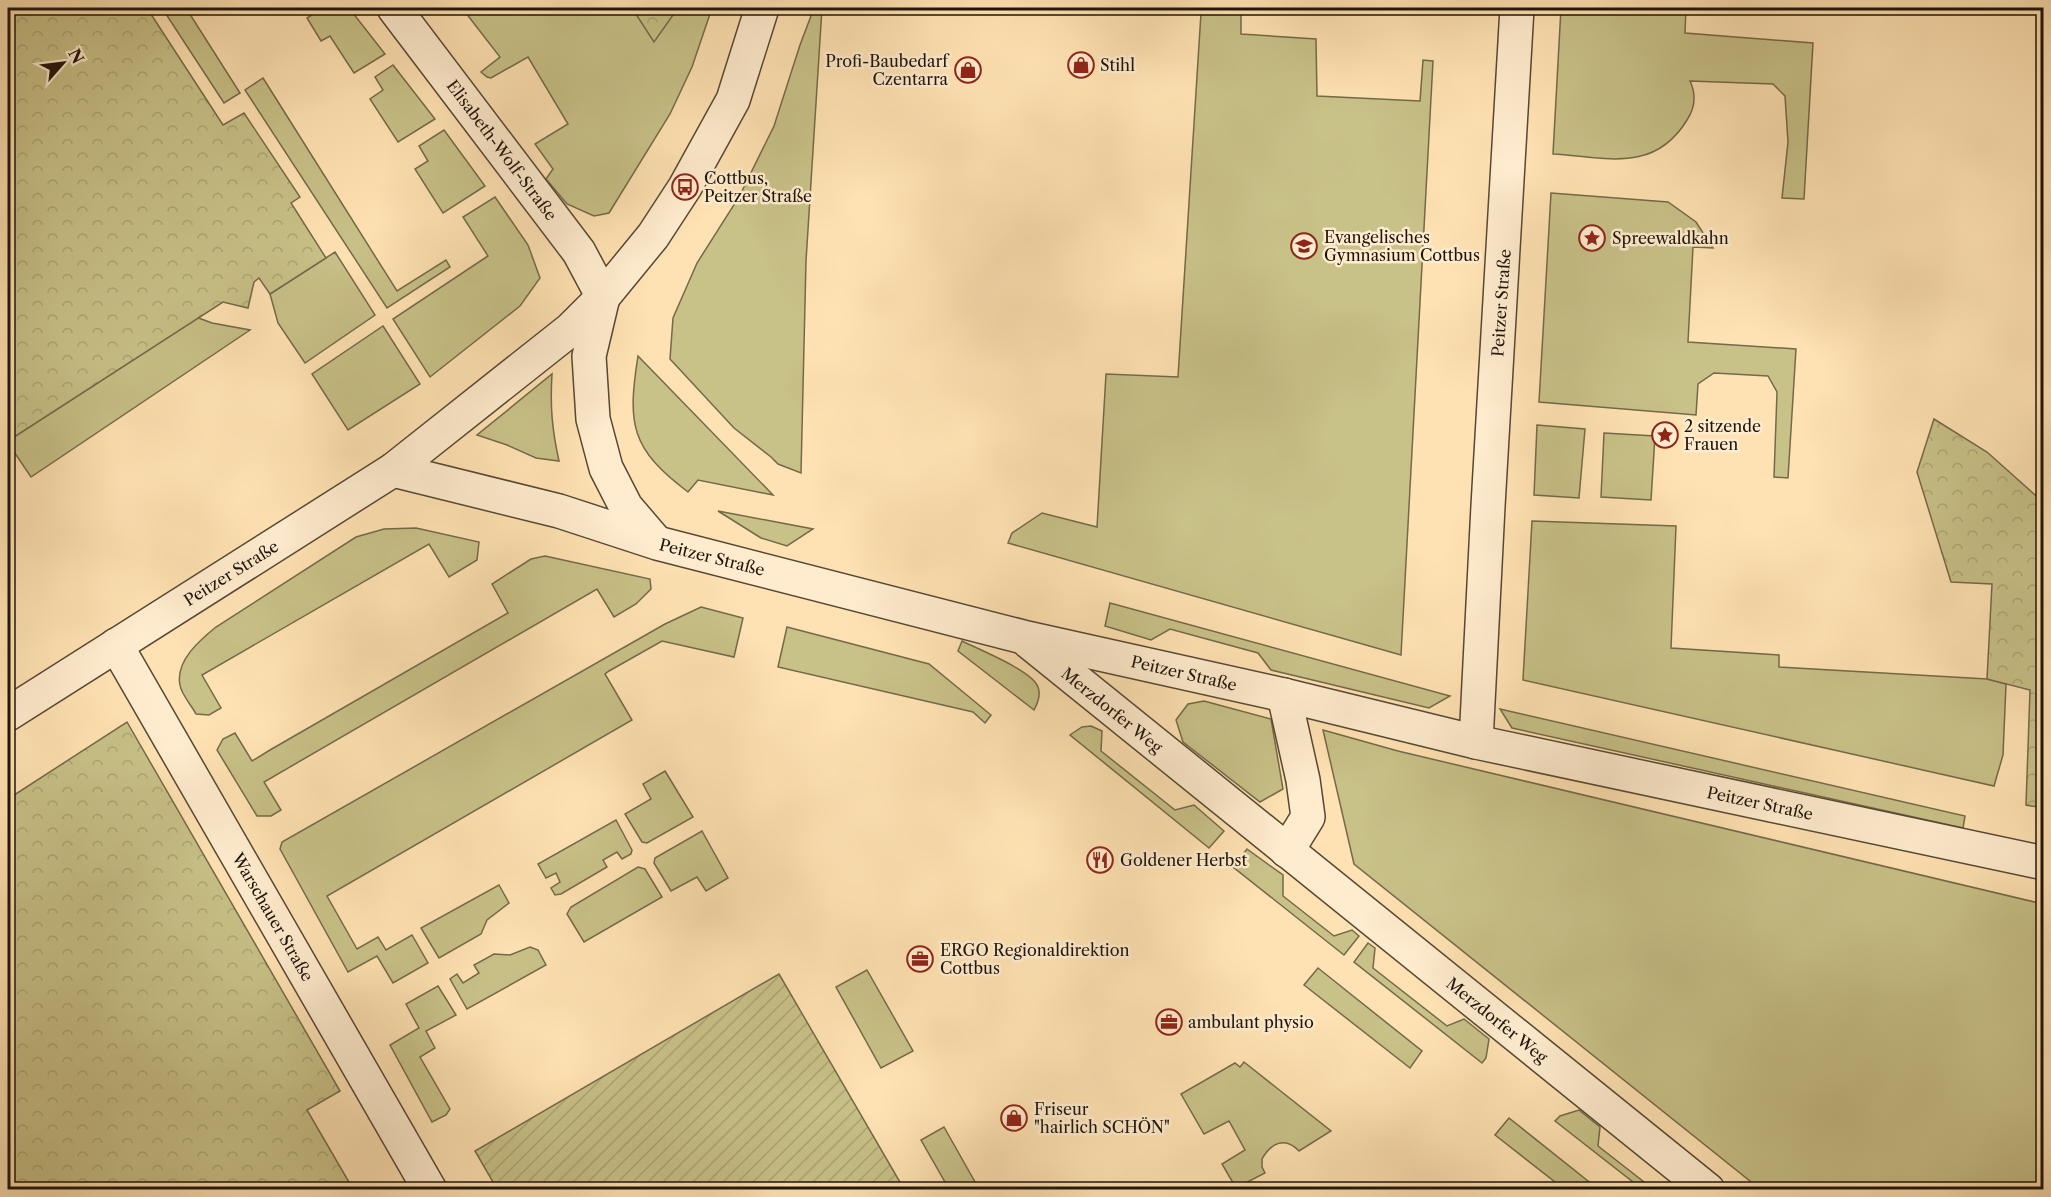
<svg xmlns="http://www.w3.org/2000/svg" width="2051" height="1197" viewBox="0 0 2051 1197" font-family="'Libre Caslon Text',serif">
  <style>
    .grass { fill: #c8c188; stroke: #736a49; stroke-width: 1.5 }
    .forest { fill: url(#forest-crowns); stroke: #736a49; stroke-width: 1.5 }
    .garden { fill: url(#garden-furrows); stroke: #736a49; stroke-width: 1.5 }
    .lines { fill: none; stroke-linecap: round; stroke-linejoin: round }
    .minor-casing { stroke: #564834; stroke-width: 36 }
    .minor { stroke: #ffecce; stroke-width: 33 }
    .labels { text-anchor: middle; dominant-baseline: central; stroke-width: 5; stroke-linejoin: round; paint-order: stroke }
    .poi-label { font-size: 16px; fill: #1e140a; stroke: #ffecce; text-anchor: start }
    .street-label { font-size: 16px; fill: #1e140a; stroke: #ffecce }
  </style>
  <defs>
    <pattern id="forest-crowns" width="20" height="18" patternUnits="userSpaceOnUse" patternTransform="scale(1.5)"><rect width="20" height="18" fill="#c8c188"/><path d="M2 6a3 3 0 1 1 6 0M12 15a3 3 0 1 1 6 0" fill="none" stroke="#aba574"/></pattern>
    <pattern id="garden-furrows" width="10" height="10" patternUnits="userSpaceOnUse" patternTransform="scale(1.5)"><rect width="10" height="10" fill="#c8c188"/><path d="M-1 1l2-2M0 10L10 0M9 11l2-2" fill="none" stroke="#aba574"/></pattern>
  </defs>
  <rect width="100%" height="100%" fill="#ffe2b3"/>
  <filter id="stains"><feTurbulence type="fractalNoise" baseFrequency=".00333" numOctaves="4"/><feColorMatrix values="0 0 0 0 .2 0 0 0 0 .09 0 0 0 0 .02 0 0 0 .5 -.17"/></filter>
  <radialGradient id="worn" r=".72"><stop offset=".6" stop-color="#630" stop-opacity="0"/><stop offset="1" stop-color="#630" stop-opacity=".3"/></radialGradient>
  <g class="grass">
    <path d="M162 8H186L240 93 224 103Z"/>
    <path d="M323 8H349L385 54 354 73 330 36 321 41 307 18Z"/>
    <path d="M462 8H712L692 67 670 114 609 213 594 216 567 204 546 179 553 169 535 144 568 124 528 57 491 78 487 77 481 72 500 57Z"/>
    <path d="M814 8H822L806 261 801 473 778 464 771 457 734 428 670 359 673 318 697 263 739 197 774 126 800 45Z"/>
    <path d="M1185 8H1241V34L1316 39 1317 96 1420 101 1423 60 1433 61 1401 655 1008 543 1012 533 1042 513 1097 527 1106 374 1178 377 1201 13 1185 11Z"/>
    <path d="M1561 8H1686L1685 33 1813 43 1804 199 1782 198 1788 142 1785 96 1773 84 1690 81C1696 94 1695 108 1687 120 1654 174 1605 157 1553 154Z"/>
    <path d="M393 65 435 119 398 142 370 99 383 90 375 77Z"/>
    <path d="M263 78 397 291 446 260 450 267 387 308 245 90Z"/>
    <path d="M8 124 164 305 212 323 250 330 31 477 8 443Z"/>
    <path d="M444 130 485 186 443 213 415 169 428 161 419 146Z"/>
    <path d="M1551 193 1668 202 1696 222 1713 248 1693 247 1688 342 1796 349 1788 478 1774 477 1777 392 1768 376 1714 373 1698 384 1696 415 1539 402Z"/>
    <path d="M495 197 528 245 540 278 520 306 430 377 393 319 488 256 463 217Z"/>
    <path d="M335 252 375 315 305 363 278 323 270 294Z"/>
    <path d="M383 326 420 384 348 430 312 374Z"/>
    <path d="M638 356 773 495 698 480 688 492C631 449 627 425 638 356Z"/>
    <path d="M552 374C550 407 552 429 559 461L536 458 507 445 477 435Z"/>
    <path d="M1537 425 1585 429 1579 498 1534 495Z"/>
    <path d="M1604 433 1655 436 1651 500 1601 497Z"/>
    <path d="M718 511 813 529 787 546 761 538Z"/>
    <path d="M1532 521 1676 526 1671 648 1779 655V667L1987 679 2006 684 2003 755 1994 786 1523 680Z"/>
    <path d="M416 528 479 542 477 560 449 577 429 544 202 675 221 708 209 715 196 714C192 706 181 694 180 685 175 661 200 640 216 627L356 537 384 529Z"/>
    <path d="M545 556 650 579 651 589 636 604 614 617 597 589 264 782 281 810 271 816H257L217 750 223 739 235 733 252 761 270 750 508 613 492 584 531 559Z"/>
    <path d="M1110 603 1450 696 1429 708 1271 670 1258 653 1170 629 1151 640 1105 626Z"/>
    <path d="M701 607 743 618 734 657 662 641 609 671 605 674 632 720 327 896 357 949 378 937 386 950 412 935 428 963 393 983 377 956 348 972 280 849 282 842 665 624Z"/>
    <path d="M787 627 929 664 991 715 985 723 973 712 778 667Z"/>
    <path d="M962 641C978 649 1033 671 1038 687 1041 695 1038 703 1034 710L958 651Z"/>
    <path d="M1204 701 1271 719 1283 789 1260 802 1183 742 1176 720 1188 704Z"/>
    <path d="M1500 709 1965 816 1963 828 1512 728Z"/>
    <path d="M1091 726 1102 731 1101 751 1175 810 1194 805 1224 831 1209 848 1070 735 1082 727Z"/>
    <path d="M1323 730 1398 751 2043 904V1189H1760L1354 864Z"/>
    <path d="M665 771 693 817 647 843 642 842 625 814 651 799 643 784Z"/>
    <path d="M616 820 632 850 631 854 622 859 617 852 603 860 607 867 561 894 555 895 551 888 560 882 556 873 546 878 538 864Z"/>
    <path d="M702 831 728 878 706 891 697 877 671 891 654 863 655 858Z"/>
    <path d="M1247 849 1283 875V896L1334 936 1352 930 1359 936 1344 955 1233 867Z"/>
    <path d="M638 867 645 869 662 897 584 942 567 914 571 907Z"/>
    <path d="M499 885 509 903 487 920 481 934 439 958 421 928Z"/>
    <path d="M1368 943 1375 948 1373 968 1447 1026 1464 1019 1489 1039 1486 1058 1482 1063 1354 962Z"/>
    <path d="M530 947 538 950 546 965 467 1009 450 979 457 974 463 983 479 973 474 965 494 954 510 955Z"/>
    <path d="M1318 968 1422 1051 1410 1068 1304 985Z"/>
    <path d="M867 970 913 1051 881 1068 836 987Z"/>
    <path d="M438 986 456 1015 426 1031 435 1048 420 1057 450 1109 446 1115 432 1122 390 1045 419 1028 406 1004Z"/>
    <path d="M1244 1062 1331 1131 1299 1151C1285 1136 1271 1143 1262 1159V1167L1265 1173 1236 1188 1222 1164 1245 1150 1229 1121 1204 1134 1181 1094 1235 1063 1240 1067Z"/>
    <path d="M1579 1110 1600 1127 1598 1146 1653 1189H1642L1555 1121 1560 1116Z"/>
    <path d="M1509 1118 1598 1189H1564L1495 1135Z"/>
    <path d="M944 1127 979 1189H949L921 1140Z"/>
  </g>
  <g class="forest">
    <path d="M8 8H147L223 125 244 113 300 197 291 203 326 258 270 294 259 278 254 282 248 308 223 302 8 441Z"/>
    <path d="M632 8H678L654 42Z"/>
    <path d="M1934 419 1987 452 2043 502V808L2026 805 2030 690 1987 679 1992 584 1951 582 1917 472Z"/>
    <path d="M127 722 340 1091 307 1110 353 1189H8V799Z"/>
  </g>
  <path class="garden" d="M779 974 904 1189H497L475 1151Z"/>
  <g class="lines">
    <g class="minor-casing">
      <g id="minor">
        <path d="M394 8 579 252 603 297 589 356 593 419 606 468 626 507 656 542"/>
        <path d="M393 470 559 511 657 543 1023 637 1284 695 1476 742 2044 863"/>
        <path d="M1029 642 1708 1190"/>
        <path d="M116 645 430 1190"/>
        <path d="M1284 695 1303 780 1308 817 1287 851"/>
        <path d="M8 714 393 470 571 329 603 297 653 236 685 187 733 100 762 8"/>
        <path d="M1476 742 1488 506 1517 8"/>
      </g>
    </g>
    <use href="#minor" class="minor"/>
  </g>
  <defs>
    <g id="shop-ring" transform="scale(1.35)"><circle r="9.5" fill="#ffecce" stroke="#8f2418" stroke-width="1.5"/><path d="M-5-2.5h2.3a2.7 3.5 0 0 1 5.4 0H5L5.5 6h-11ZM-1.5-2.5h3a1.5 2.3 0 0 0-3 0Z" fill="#8f2418"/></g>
    <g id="bus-ring" transform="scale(1.35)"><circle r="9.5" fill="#ffecce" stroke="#8f2418" stroke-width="1.5"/><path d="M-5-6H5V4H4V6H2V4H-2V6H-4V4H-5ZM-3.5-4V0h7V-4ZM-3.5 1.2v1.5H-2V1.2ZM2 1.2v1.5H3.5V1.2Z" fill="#8f2418"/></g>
    <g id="sight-ring" transform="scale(1.35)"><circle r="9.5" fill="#ffecce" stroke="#8f2418" stroke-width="1.5"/><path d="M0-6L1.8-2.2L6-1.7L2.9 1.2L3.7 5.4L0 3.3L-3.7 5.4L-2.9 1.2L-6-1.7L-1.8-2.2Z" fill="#8f2418"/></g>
    <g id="school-ring" transform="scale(1.35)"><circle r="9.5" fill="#ffecce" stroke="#8f2418" stroke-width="1.5"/><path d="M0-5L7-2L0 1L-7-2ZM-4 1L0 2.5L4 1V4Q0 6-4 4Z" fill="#8f2418"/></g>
    <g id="restaurant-ring" transform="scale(1.35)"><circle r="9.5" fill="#ffecce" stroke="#8f2418" stroke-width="1.5"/><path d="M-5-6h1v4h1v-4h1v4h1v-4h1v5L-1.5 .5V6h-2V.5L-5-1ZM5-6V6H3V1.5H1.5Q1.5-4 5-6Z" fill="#8f2418"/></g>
    <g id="office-ring" transform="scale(1.35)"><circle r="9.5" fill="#ffecce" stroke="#8f2418" stroke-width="1.5"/><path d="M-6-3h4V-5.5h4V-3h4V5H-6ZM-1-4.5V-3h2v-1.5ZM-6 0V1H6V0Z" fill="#8f2418"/></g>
  </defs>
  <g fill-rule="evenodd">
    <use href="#shop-ring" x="1081" y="65"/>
    <use href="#shop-ring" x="968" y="70"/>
    <use href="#bus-ring" x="685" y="187"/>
    <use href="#sight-ring" x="1592" y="238"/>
    <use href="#school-ring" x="1304" y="246"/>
    <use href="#sight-ring" x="1665" y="435"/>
    <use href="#restaurant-ring" x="1100" y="860"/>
    <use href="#office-ring" x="920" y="959"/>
    <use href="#office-ring" x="1169" y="1022"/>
    <use href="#shop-ring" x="1014" y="1118"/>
  </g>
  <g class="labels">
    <g class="poi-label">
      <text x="948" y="61" text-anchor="end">Profi-Baubedarf<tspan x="948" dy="18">Czentarra</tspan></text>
      <text x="1100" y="65">Stihl</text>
      <text x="704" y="178">Cottbus,<tspan x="704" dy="18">Peitzer Straße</tspan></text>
      <text x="1324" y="237">Evangelisches<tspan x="1324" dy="18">Gymnasium Cottbus</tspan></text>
      <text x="1612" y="238">Spreewaldkahn</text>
      <text x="1684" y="426">2 sitzende<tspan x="1684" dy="18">Frauen</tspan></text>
      <text x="1120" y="860">Goldener Herbst</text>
      <text x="940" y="950">ERGO Regionaldirektion<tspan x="940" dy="18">Cottbus</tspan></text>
      <text x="1188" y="1022">ambulant physio</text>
      <text x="1034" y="1109">Friseur<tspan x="1034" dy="18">"hairlich SCHÖN"</tspan></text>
    </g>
    <g class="street-label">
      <text transform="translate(502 150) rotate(53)">Elisabeth-Wolf-Straße</text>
      <text transform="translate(1501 303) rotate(-86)">Peitzer Straße</text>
      <text transform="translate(712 557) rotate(14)">Peitzer Straße</text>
      <text transform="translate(231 573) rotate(-32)">Peitzer Straße</text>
      <text transform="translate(1184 673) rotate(13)">Peitzer Straße</text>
      <text transform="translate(1112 710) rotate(39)">Merzdorfer Weg</text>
      <text transform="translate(1760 803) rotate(12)">Peitzer Straße</text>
      <text transform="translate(273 917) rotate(60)">Warschauer Straße</text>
      <text transform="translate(1497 1020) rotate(39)">Merzdorfer Weg</text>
    </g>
  </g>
  <rect width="2051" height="1197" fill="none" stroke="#ffe2b3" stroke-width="30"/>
  <rect x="9" y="9" width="2033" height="1179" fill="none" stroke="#1e140a" stroke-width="3"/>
  <rect x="15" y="15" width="2021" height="1167" fill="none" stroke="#1e140a" stroke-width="1.5"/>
  <g transform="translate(63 63) rotate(62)" stroke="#ffecce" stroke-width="4.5" paint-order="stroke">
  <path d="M0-4.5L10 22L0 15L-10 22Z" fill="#1e140a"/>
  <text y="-9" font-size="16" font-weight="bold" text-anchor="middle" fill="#1e140a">N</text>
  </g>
  <rect width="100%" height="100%" filter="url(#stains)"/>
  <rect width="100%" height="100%" fill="url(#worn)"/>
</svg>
